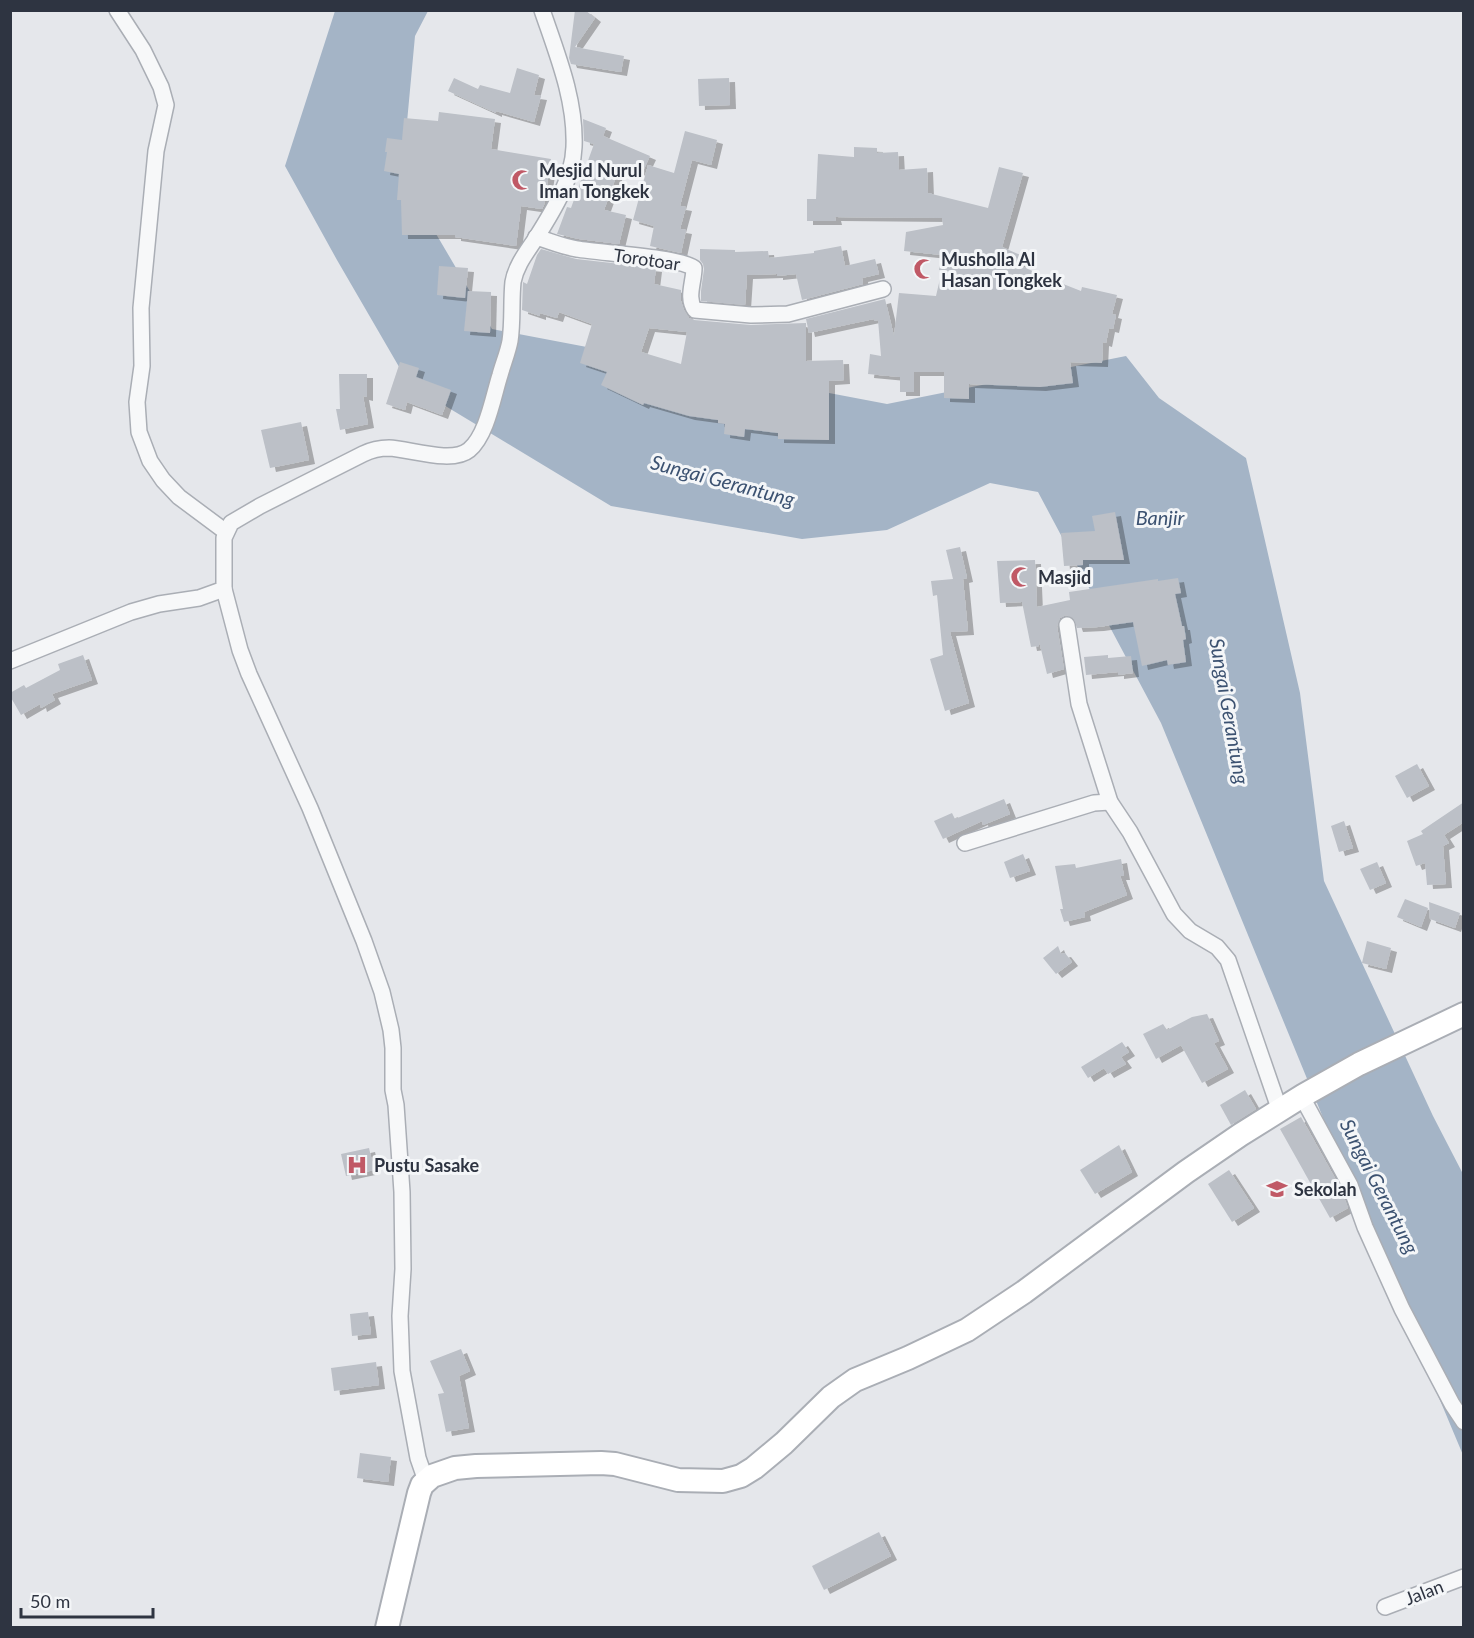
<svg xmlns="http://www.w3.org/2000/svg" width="1474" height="1638" viewBox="0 0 1474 1638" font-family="Lato,sans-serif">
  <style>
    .water { fill: #a4b4c6 }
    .building { fill: #bcc0c7; fill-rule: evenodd; filter: url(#shadow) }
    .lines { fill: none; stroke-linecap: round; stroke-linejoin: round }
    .street-casing { stroke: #aaaeb5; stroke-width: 18 }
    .secondary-casing { stroke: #aaaeb5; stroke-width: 26 }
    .street { stroke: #f7f8f9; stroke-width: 15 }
    .secondary { stroke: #fff; stroke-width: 22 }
    .labels { text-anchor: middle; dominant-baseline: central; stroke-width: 6; stroke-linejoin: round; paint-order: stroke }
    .poi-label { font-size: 18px; font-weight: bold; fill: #2e3441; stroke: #f4f6f8; text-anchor: start }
    .street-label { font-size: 18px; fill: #2e3441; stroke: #f4f6f8 }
    .water-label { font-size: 20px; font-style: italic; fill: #3c5271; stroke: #f4f6f8 }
  </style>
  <defs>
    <filter id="shadow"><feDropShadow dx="6" dy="4" stdDeviation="0" flood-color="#0004"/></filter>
  </defs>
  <rect width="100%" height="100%" fill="#e5e7eb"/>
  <path class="water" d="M335 11H428L415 36 402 176 492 329 887 404 1126 356 1159 398 1246 458 1300 693 1324 881 1433 1116 1463 1174V1455L1395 1293 1161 723 1038 492 990 483 887 530 802 539 611 506 409 384 337 260 285 166Z"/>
  <g class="building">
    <path d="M575 10H585L595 18 575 47 624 56 621 72 571 64 569 58Z"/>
    <path d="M517 68 539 75 534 95 541 96 534 122 496 111V113L448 91 454 78 478 89 480 85 510 93Z"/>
    <path d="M729 78 730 105 699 106 698 79Z"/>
    <path d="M439 112 495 119 491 149 551 159 544 205 542 209 521 206 516 246 455 237V235H402L401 200H397L399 174 384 171 387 152H385L387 138 402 140 404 118 438 121Z"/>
    <path d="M583 119 606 128 603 136 650 156 642 173 621 163 604 210 626 215 619 244 579 239 557 234 567 207 571 208 594 144 584 141Z"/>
    <path d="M685 131 717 140 711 165 692 160 680 206 686 207 680 229 686 230 681 253 650 246 654 226 633 220 648 165 674 173Z"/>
    <path d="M854 147 877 148V153L898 152 899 170 927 168 928 193 988 208 999 167 1023 173 1002 247 1025 257 1021 266 1053 280 1081 291 1082 287 1117 295 1112 314 1116 315 1113 329 1109 328 1106 343 1103 342 1102 363 1070 362 1073 383 1040 387 969 384V399L944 398V372H914V392H900V377L868 374 870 354 881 356 878 320 874 321V319L850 324 809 333 806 319 885 299 894 336 899 293 936 296 942 270H939L942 255 904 251 906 232 943 225 942 218 835 217 836 221H807V199H816L818 154 854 157Z"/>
    <path d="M841 246 845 266 875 259 879 274 862 278 863 284 802 300 796 274 777 276V274L747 275 745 305 701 301V291L704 269 703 264 700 260V249L735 250V252L768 251 769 258 814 253V251Z"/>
    <path d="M541 249 576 259 656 268 654 284 681 290V301L684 310 689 318 694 320 751 325 806 323V361L843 360 844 380 829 381V440L778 439V433L745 429 744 437 724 434 725 424 718 423V420L689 416 644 403 643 405 601 385 607 372 580 363 592 324 559 312 557 318 540 313V316L522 310 523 282 527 284 537 255ZM649 328 687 332 681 364 641 352Z"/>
    <path d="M439 266 468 268 465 298 437 295Z"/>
    <path d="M468 291 491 292 490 333 464 331Z"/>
    <path d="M400 362 419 368 416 377 451 390 442 415 407 402 405 410 386 404Z"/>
    <path d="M339 374H367V397L363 396 368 424 340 430 336 409H340Z"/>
    <path d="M301 422 309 460 270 468 261 430Z"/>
    <path d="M1115 512 1124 560H1083V565L1064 566 1061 533 1095 531 1092 516Z"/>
    <path d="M960 547 967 578 963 579 968 631 950 632 969 703 945 711 930 659 943 655 937 595 933 596 931 581 953 579 946 550Z"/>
    <path d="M1035 560 1037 607 1070 600 1069 592 1158 579V581L1178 578 1181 593 1175 594 1182 626H1184L1186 639 1183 640 1186 662 1168 665 1167 660 1142 666 1133 622 1098 627 1077 628 1074 619 1066 615 1060 618 1057 626 1064 669 1047 674 1039 641V646L1031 647 1022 602 1000 603 997 561Z"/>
    <path d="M83 655 92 680 52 694 55 700 41 708 40 704 21 715 10 696V693L24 685 26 688 60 670 58 664Z"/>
    <path d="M1108 655V658L1131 656 1133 673 1118 675V672L1086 675 1084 657Z"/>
    <path d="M1417 764 1429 786 1407 798 1395 776Z"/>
    <path d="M1004 799 1010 814 983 825 982 821 943 839 934 821 952 813 955 819Z"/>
    <path d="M1464 802V822L1444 835 1449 843 1443 846 1446 884 1427 885 1425 863 1416 866 1407 841 1423 834 1421 831Z"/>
    <path d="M1344 821 1353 848 1339 852 1331 826Z"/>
    <path d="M1023 854 1030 871 1010 878 1004 862Z"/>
    <path d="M1121 859 1124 876H1120L1127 895 1084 912 1085 917 1064 922 1060 909H1063L1055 866 1075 864 1076 868Z"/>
    <path d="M1377 862 1386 883 1370 890 1360 869Z"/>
    <path d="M1405 899 1428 908 1421 927 1397 917Z"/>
    <path d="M1429 902 1460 913 1455 928 1430 919Z"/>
    <path d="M1367 941 1391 948 1386 969 1362 963Z"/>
    <path d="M1058 946 1061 954 1065 953 1072 962 1056 974 1043 958Z"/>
    <path d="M1207 1014 1219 1041 1214 1043 1228 1069 1202 1083 1181 1045 1156 1059 1143 1034 1163 1024 1167 1030 1192 1017Z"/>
    <path d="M1122 1042 1129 1052 1121 1057 1126 1064 1108 1074 1104 1068 1088 1078 1081 1067Z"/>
    <path d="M1245 1090 1256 1109 1231 1125 1220 1105Z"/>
    <path d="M1301 1117 1341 1189 1348 1208 1330 1218 1280 1129Z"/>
    <path d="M1119 1145 1132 1172 1095 1194 1080 1170Z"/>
    <path d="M369 1148 374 1170 346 1176 341 1154Z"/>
    <path d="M1229 1170 1254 1208 1232 1222 1208 1184Z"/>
    <path d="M368 1312 371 1334 352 1336 350 1314Z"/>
    <path d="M461 1349 470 1371 459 1376 469 1428 446 1432 438 1394 444 1393 430 1361Z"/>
    <path d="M376 1362 379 1385 334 1391 331 1368Z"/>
    <path d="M360 1453 391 1457 388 1482 357 1478Z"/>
    <path d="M879 1532 891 1556 824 1590 812 1566Z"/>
  </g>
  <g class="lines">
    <g class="street-casing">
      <g id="street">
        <path d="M117 10 143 50 161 87 166 105 156 151 141 308 142 366 137 402 139 432 150 461 163 480 179 497 226 532"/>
        <path d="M536 237C550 241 563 247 577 249 600 253 679 257 694 268 694 282 686 298 695 310L751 315 788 314 883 289"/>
        <path d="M224 589 240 650 249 674 310 808 364 941 382 992 391 1030 393 1048V1090L396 1105 402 1192 403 1269 400 1316 402 1371 418 1458 426 1481"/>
        <path d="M1067 625 1079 704 1110 802 1130 832 1174 914 1190 931 1217 947 1228 960 1280 1111"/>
        <path d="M10 661 131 612 159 604 199 598 224 589V538L231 523 260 506 363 454C371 450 380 448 389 448 410 449 452 464 469 450 487 435 493 397 500 375 503 364 508 352 510 341 513 321 511 301 513 282 516 265 527 252 536 238 553 211 573 179 574 147 576 100 557 54 542 10"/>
        <path d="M965 843 1094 803 1110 802"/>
        <path d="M1302 1097 1350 1185 1365 1227 1402 1309 1452 1404 1464 1422"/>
        <path d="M1385 1607 1464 1577"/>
      </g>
    </g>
    <g class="secondary-casing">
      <path id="secondary" d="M387 1628 419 1493 422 1485 432 1476 455 1468 476 1466 601 1463 615 1464 678 1480 723 1481 741 1476 754 1468 784 1443 831 1397 855 1380 908 1358 967 1330 1024 1292 1186 1172 1240 1135 1304 1095 1359 1064 1464 1014"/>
    </g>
    <use href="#street" class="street"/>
    <use href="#secondary" class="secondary"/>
  </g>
  <defs>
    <g id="mosque-bare" transform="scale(1.62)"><path d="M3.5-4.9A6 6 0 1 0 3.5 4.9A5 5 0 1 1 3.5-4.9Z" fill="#c05966" stroke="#f4f6f8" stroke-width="2.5" paint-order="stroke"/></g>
    <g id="hospital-bare" transform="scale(1.62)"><path d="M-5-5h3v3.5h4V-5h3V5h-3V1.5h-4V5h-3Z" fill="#c05966" stroke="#f4f6f8" stroke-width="2.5" paint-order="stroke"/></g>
    <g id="school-bare" transform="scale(1.62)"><path d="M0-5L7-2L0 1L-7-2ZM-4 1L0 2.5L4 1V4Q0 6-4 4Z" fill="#c05966" stroke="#f4f6f8" stroke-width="2.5" paint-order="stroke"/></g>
  </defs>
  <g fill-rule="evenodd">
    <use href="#mosque-bare" x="522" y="180"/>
    <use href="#mosque-bare" x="924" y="269"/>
    <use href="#mosque-bare" x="1021" y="577"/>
    <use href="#hospital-bare" x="357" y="1165"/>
    <use href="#school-bare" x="1277" y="1189"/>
  </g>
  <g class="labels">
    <g class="poi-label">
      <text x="539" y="170">Mesjid Nurul<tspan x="539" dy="21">Iman Tongkek</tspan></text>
      <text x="941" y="259">Musholla Al<tspan x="941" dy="21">Hasan Tongkek</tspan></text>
      <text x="1038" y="577">Masjid</text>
      <text x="374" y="1165">Pustu Sasake</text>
      <text x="1294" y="1189">Sekolah</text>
    </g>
    <g class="street-label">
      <text transform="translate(647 259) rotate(8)">Torotoar</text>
      <text transform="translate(1424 1592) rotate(-21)">Jalan</text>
    </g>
    <g class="water-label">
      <text transform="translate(723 480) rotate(15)">Sungai Gerantung</text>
      <text x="1160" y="517">Banjir</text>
      <text transform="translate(1230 711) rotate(80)">Sungai Gerantung</text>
      <text transform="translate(1380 1186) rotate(63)">Sungai Gerantung</text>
    </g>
  </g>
  <rect width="1474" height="1638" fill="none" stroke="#2e3441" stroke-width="24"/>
  <path d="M21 1608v9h132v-9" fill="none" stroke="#2e3441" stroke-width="3"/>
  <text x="30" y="1608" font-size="18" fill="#2e3441" stroke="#f4f6f8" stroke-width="4.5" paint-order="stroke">50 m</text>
</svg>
